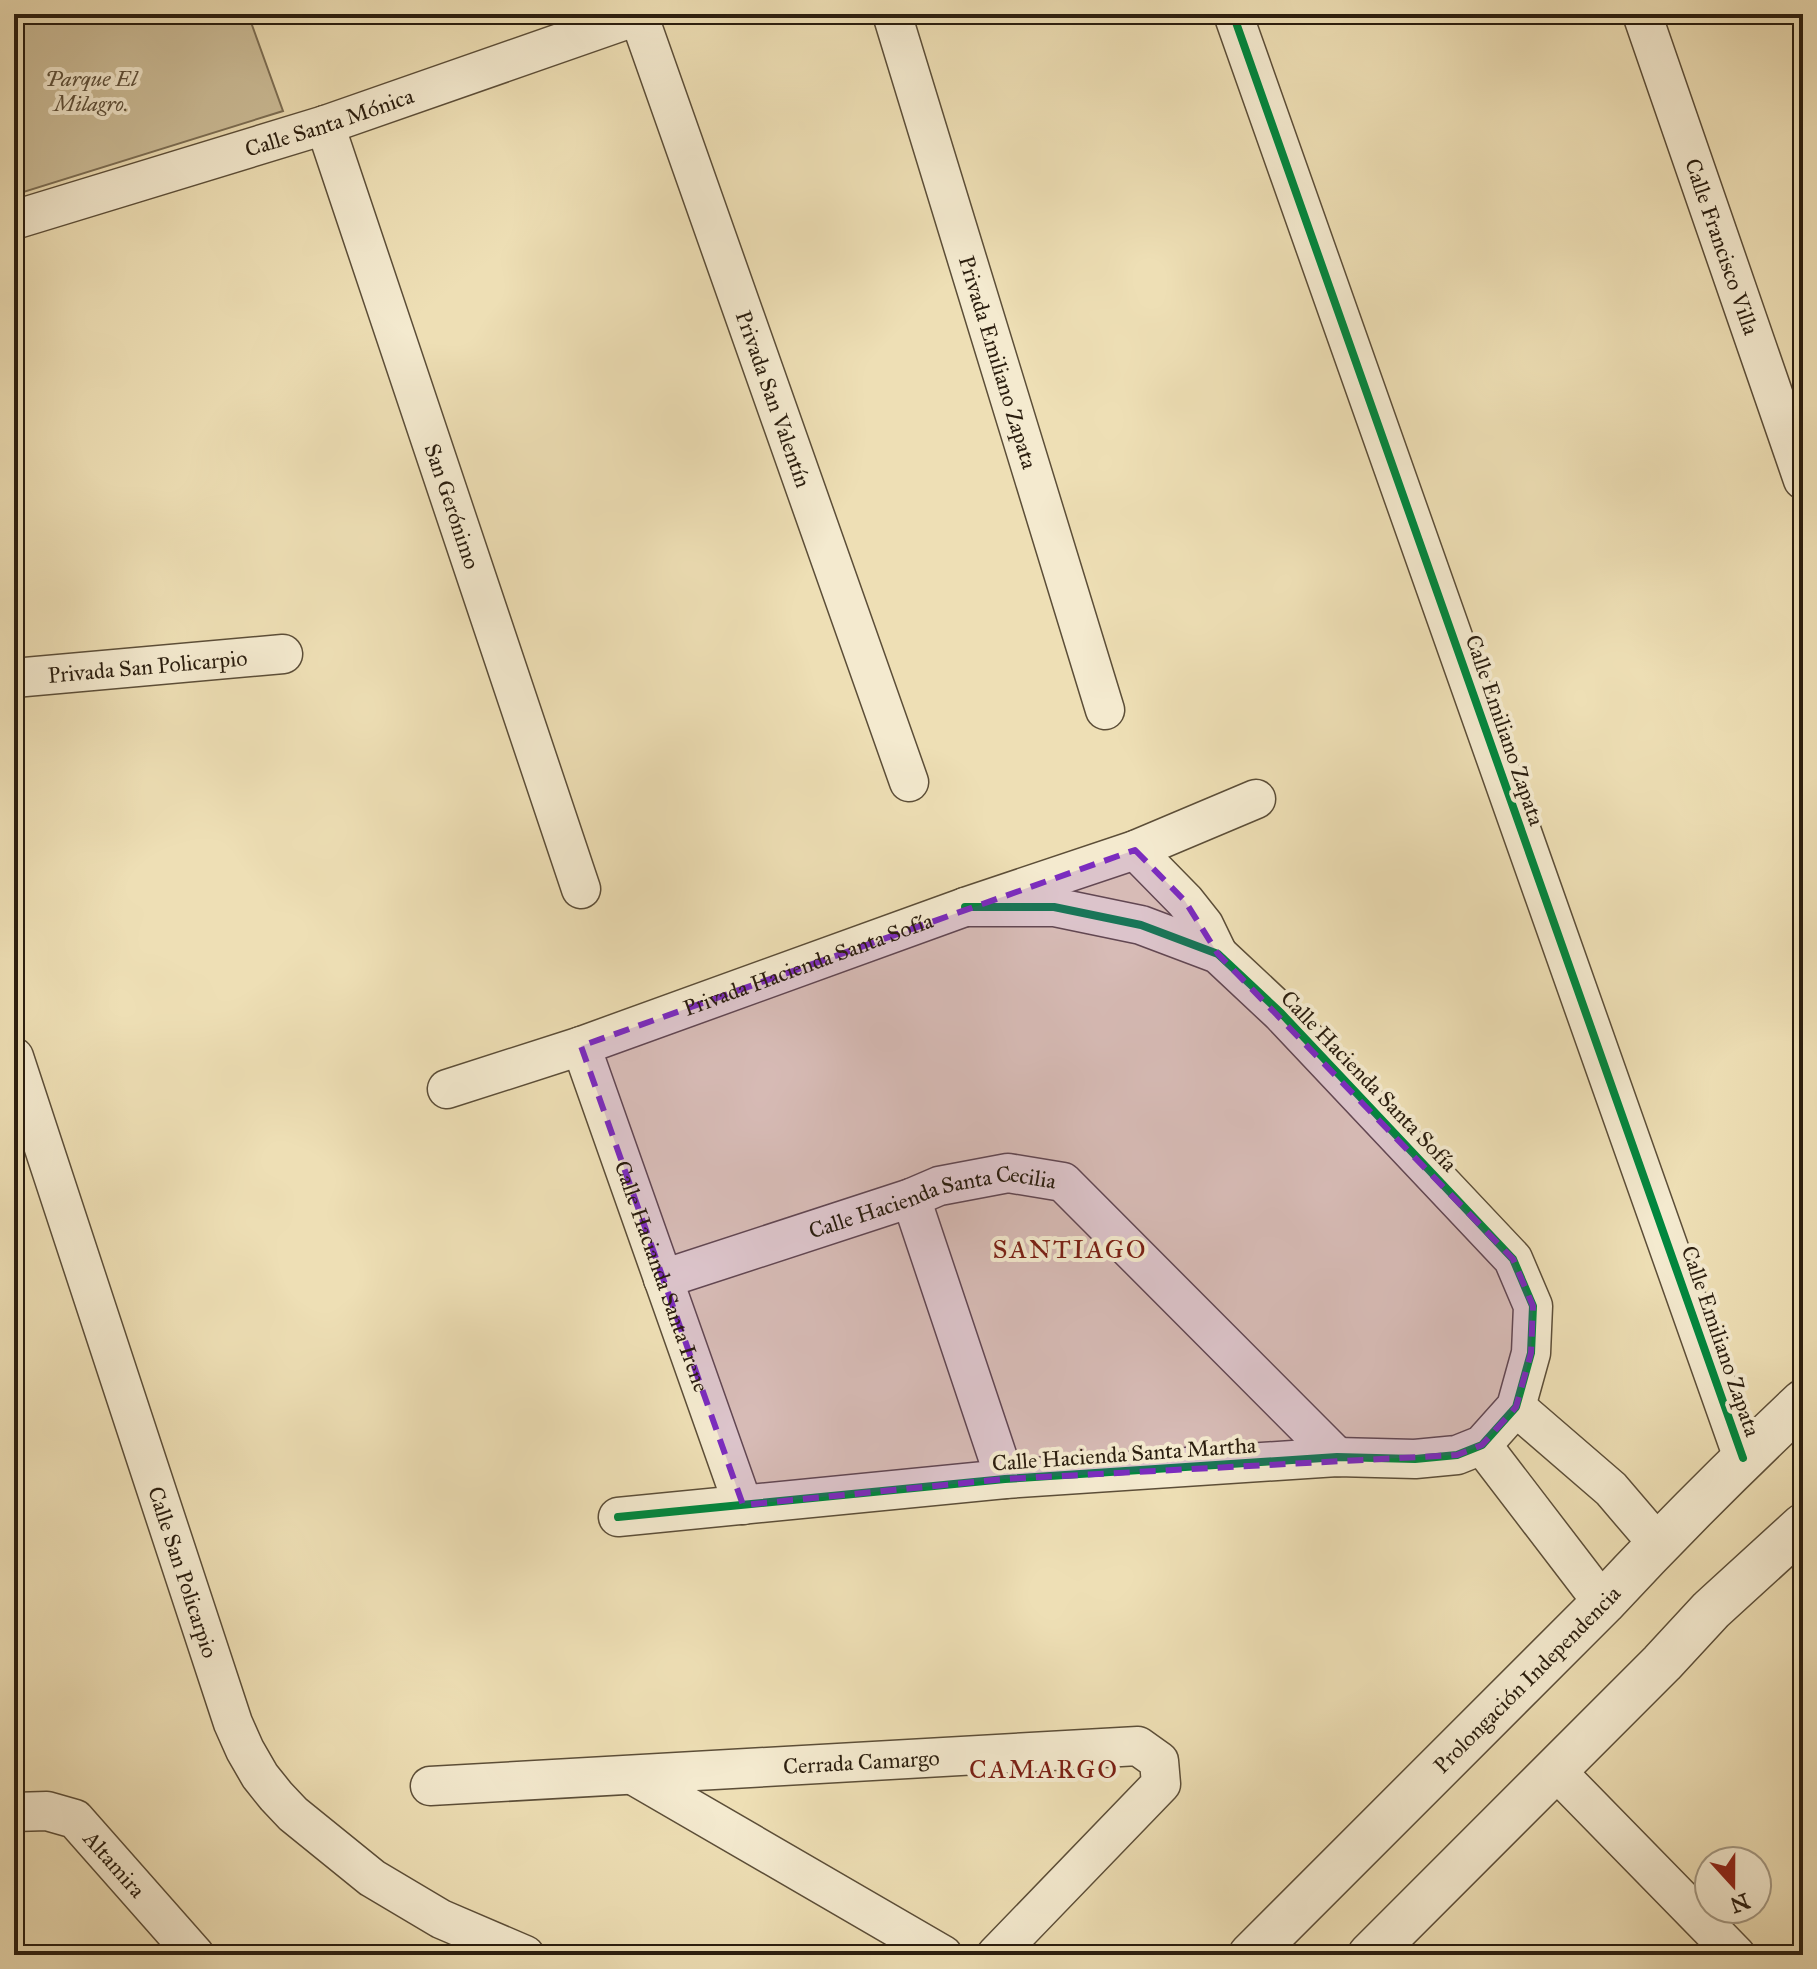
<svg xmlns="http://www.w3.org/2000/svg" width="1817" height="1969" viewBox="0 0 1817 1969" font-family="'IM FELL Great Primer',serif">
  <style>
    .green { fill: #cdbe99; stroke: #7c6e54; stroke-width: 2 }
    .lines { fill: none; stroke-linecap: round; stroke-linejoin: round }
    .minor-casing { stroke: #5c4e38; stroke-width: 41 }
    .tertiary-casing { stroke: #5c4e38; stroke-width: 47 }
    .minor { stroke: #f4eacf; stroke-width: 38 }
    .tertiary { stroke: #f4eacf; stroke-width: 44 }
    .cycleway-casing { stroke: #f4eacf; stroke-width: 13 }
    .cycleway { stroke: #00873e; stroke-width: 8 }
    .marked { fill: #7b2cbf; fill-opacity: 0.2; stroke: #7b2cbf; stroke-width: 6; stroke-dasharray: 16 10; stroke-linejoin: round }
    .labels { text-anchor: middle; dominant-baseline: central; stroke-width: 8; stroke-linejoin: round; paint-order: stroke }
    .park-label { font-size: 22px; font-style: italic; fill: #5c4e38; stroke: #f4eacf }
    .street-label { font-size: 22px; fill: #2b1e0f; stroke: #f4eacf }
    .quarter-label { font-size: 26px; letter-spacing: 2px; fill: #7a1f14; stroke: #f4eacf }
  </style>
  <rect width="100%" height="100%" fill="#eedfb5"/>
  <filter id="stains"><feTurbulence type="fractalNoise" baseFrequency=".0025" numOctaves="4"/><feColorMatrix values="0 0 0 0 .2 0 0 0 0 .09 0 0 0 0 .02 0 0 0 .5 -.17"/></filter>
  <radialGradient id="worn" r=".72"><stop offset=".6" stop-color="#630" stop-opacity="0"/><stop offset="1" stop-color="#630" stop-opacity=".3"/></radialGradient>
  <path class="green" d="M14 14H248L283 111 14 195Z"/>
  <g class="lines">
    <g class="minor-casing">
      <g id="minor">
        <path id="s1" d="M638 14 909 782"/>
        <path id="s2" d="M892 14 1105 710"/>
        <path d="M1233 14 1743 1458"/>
        <path id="s3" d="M1642 14 1803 480"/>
        <path id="s4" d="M325 125 581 889"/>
        <path id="s5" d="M14 220 325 125 643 14"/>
        <path id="s6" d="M14 678 283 654"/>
        <path d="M1135 850 1185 901 1204 925 1218 954"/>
        <path id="s7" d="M581 1046 743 1505"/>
        <path id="s8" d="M14 1057 233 1723 245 1750 260 1776 276 1796 293 1814 372 1878 441 1919 525 1955"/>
        <path id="s9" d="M447 1089 581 1046 965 907 1135 850 1256 799"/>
        <path d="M911 1198 1005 1479"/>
        <path id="s10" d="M663 1279 911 1198 939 1186 1008 1173 1063 1182 1337 1457"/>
        <path d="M1516 1407 1611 1489 1658 1544"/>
        <path d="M1482 1445 1603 1603"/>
        <path d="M618 1517 1005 1479 1337 1457 1415 1459 1457 1455 1482 1445 1516 1407 1531 1353 1533 1306 1513 1259 1281 1013 1218 954 1141 925 1054 907H965"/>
        <path d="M1555 1770 1736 1955"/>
        <path d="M633 1775 943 1955"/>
        <path id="s11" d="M430 1786 1138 1746 1159 1761 1161 1784 996 1955"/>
        <path id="s12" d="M14 1812 47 1811 75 1819 195 1955"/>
      </g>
    </g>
    <g class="tertiary-casing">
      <g id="tertiary">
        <path id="s13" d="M1251 1955 1603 1603C1667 1534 1734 1467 1803 1402"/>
        <path d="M1370 1955 1662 1663 1711 1610 1803 1526"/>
      </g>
    </g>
    <use href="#minor" class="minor"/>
    <use href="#tertiary" class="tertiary"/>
    <g class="cycleway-casing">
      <g id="cycleway">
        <path d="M1233 14 1743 1458"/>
        <path d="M618 1517 1005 1479 1337 1457 1415 1459 1457 1455 1482 1445 1516 1407 1531 1353 1533 1306 1513 1259 1281 1013 1218 954 1141 925 1054 907H965"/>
      </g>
    </g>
    <use href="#cycleway" class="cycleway"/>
  </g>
  <path class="marked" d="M1135 850 1185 901 1218 954 1513 1259 1533 1306 1531 1353 1516 1407 1482 1445 1457 1455 1005 1479 743 1505 581 1046Z"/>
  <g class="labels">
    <g class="park-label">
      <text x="91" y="78">Parque El<tspan x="91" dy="25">Milagro.</tspan></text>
    </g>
    <g class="street-label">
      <text stroke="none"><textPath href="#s5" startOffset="330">Calle Santa Mónica</textPath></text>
      <text stroke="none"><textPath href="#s3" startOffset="246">Calle Francisco Villa</textPath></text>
      <text stroke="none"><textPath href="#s2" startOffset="364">Privada Emiliano Zapata</textPath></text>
      <text stroke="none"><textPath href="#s1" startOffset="408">Privada San Valentín</textPath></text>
      <text stroke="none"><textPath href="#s4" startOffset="402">San Gerónimo</textPath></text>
      <text stroke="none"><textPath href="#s6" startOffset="134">Privada San Policarpio</textPath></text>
      <text transform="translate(1505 730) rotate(71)">Calle Emiliano Zapata</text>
      <text stroke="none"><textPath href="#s9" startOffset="382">Privada Hacienda Santa Sofía</textPath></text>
      <text transform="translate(1369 1081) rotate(46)">Calle Hacienda Santa Sofía</text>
      <text stroke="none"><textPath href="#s10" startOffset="282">Calle Hacienda Santa Cecilia</textPath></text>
      <text stroke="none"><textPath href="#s7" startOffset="244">Calle Hacianda Santa Irene</textPath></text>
      <text transform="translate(1721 1341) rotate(71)">Calle Emiliano Zapata</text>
      <text transform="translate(1124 1454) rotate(-4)">Calle Hacienda Santa Martha</text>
      <text stroke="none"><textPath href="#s8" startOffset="542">Calle San Policarpio</textPath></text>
      <text stroke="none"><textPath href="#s13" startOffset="390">Prolongación Independencia</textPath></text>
      <text stroke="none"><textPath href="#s11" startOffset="432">Cerrada Camargo</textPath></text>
      <text stroke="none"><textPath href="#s12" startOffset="122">Altamira</textPath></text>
    </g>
    <g class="quarter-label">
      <text x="1070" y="1249">SANTIAGO</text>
      <text x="1044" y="1769">CAMARGO</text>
    </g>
  </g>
  <rect width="1817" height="1969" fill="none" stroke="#eedfb5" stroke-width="48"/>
  <rect x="16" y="16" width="1785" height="1937" fill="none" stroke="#2b1e0f" stroke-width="4"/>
  <rect x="24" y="24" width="1769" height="1921" fill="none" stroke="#2b1e0f" stroke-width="2"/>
  <g transform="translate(1733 1885) rotate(159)"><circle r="38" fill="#f4eacf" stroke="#a49882" stroke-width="2"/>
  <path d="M0-6L14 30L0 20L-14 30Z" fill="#8f2418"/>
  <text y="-12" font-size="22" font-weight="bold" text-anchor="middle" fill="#2b1e0f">N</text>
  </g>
  <rect width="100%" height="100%" filter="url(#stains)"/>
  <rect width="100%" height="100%" fill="url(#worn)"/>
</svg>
